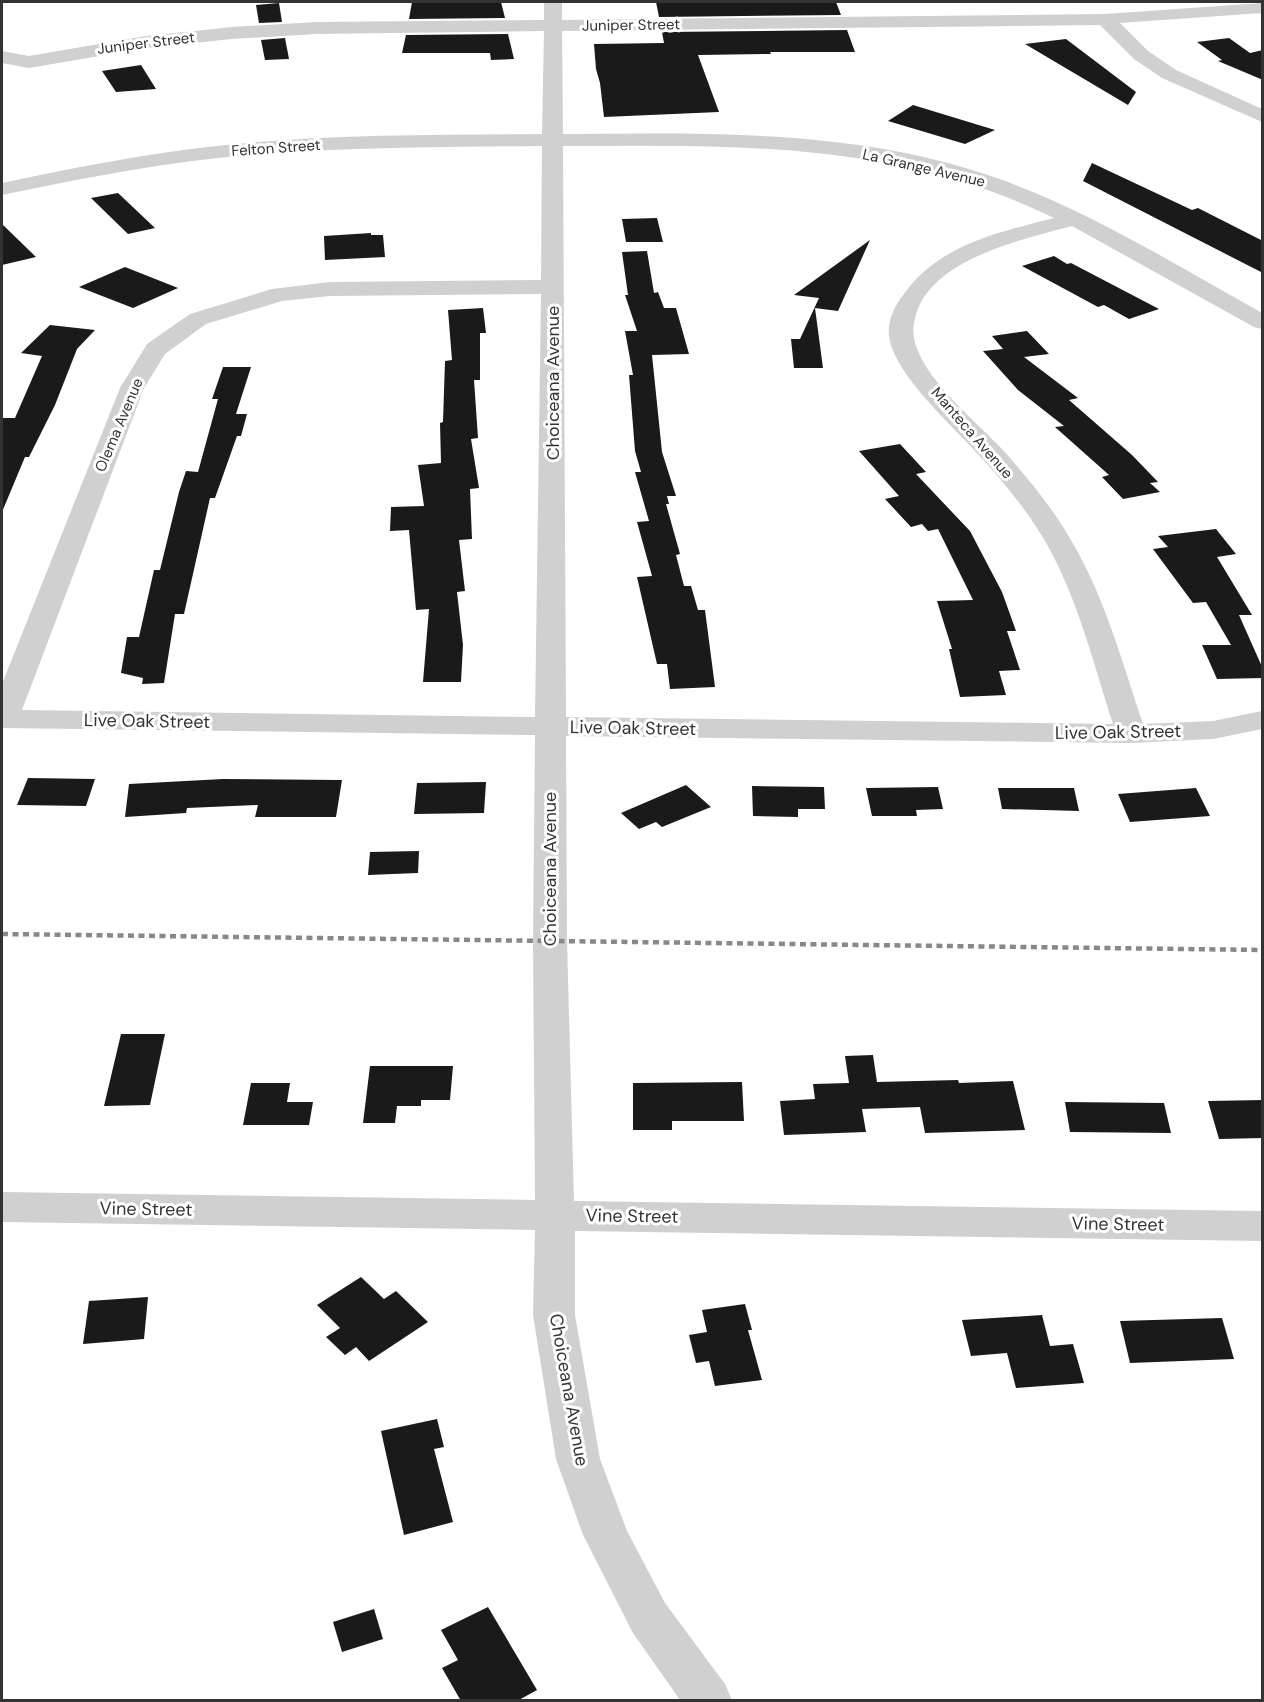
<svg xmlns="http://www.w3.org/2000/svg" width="1264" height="1702" viewBox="0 0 1264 1702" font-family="'DM Sans',sans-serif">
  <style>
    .building { fill: #1a1a1a }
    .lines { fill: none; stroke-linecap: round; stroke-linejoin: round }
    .minor { fill: #d0d0d0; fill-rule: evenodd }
    .rail { stroke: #888; stroke-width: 4.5; stroke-dasharray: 6 4.5; stroke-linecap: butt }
    .labels { text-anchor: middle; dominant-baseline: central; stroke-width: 6; stroke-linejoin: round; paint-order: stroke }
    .far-street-label { font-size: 15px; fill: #333; stroke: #fff }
    .street-label { font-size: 18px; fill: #333; stroke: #fff }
  </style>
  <rect width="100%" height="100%" fill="#fff"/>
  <g class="building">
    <path d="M412 2H501L505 18 409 19Z"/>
    <path d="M656 2H836L841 15 659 17Z"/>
    <path d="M279 3 282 22 259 23 256 5Z"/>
    <path d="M847 30 855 52H770L771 54 698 55 719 112 604 117 600 83 596 69 594 44 664 43 662 32Z"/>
    <path d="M508 34 514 59 491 60 490 53H402L406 35Z"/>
    <path d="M285 38 289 59 265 60 261 40Z"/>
    <path d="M1229 38 1250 53 1263 50V80L1218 61 1222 60 1197 42Z"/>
    <path d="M1066 39 1136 92 1128 105 1025 44Z"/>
    <path d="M141 65 156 89 116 92 102 71Z"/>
    <path d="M913 105 995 130 965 144 888 121Z"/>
    <path d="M1092 163 1192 210 1198 208 1263 241V273L1083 181Z"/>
    <path d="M118 193 155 228 128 234 91 198Z"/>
    <path d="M657 218 663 242H626L622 219Z"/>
    <path d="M2 224 36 257 2 265Z"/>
    <path d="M371 233V235H383L385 257 325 260 324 236Z"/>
    <path d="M870 240 838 311 815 308 823 368H794L791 339H800L819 298 794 295Z"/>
    <path d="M647 251 654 293 658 292 664 308H676L689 354 652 355 662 452 676 496H667L669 504H666L680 554 676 555 684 586H691L698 610H705L715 687 670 689 667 664H657L637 577 652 576 637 522 649 521 635 472H641L635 451 629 375H633L625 331H637L625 295H628L622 252Z"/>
    <path d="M1054 256 1067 264 1071 263 1159 309 1129 319 1104 305 1098 307 1022 266Z"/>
    <path d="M125 267 178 288 133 308 79 287Z"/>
    <path d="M483 308 486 333H480V380H474L478 438 471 439 479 488 470 489 472 539 459 540 465 591 457 592 463 645 461 682H423L429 609 416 610 409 530 390 531 391 507 424 506 418 465 441 463 440 423 443 422 445 361 452 360 448 310Z"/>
    <path d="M50 325 95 330 77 349 55 405 29 457H25L2 512V418H15L42 356 21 353Z"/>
    <path d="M1027 331 1049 354 1024 357 1078 398 1069 400 1132 455 1158 482 1150 483 1160 492 1123 499 1102 477 1109 475 1055 427 1064 426 1018 390 983 351 1003 349 992 336Z"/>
    <path d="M223 367H251L236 414H247L241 436H237L215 498H210L184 614H175L164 683 142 684 143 678 121 673 127 637H139L154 570H160L179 492 186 471 198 472 218 399H212Z"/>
    <path d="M900 444 926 472 916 474 970 531 1002 592 1016 631H1007L1020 670 999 671 1006 695 960 697 949 649H952L937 601 973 600 938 529 928 531 922 524 911 527 885 499 899 496 859 451Z"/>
    <path d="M1216 529 1236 554 1217 557 1252 615H1239L1263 669V678L1217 679 1202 645H1231L1206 602 1193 603 1153 549 1168 547 1158 536Z"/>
    <path d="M28 778 95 779 86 806 17 805Z"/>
    <path d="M223 779 342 780 336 817H255L258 805 187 808 186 813 125 817 129 784Z"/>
    <path d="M486 782 484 813 414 814 417 783Z"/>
    <path d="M686 785 711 807 662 827 656 822 639 829 621 813Z"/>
    <path d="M752 786 824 787 825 809H798V817L753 816Z"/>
    <path d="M938 787 943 809 916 810 917 816H872L866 788Z"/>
    <path d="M998 788H1074L1079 811 1002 809Z"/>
    <path d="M1196 788 1210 816 1130 822 1118 794Z"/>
    <path d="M419 851 418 873 368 875 370 852Z"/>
    <path d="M121 1034H165L150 1105 104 1106Z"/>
    <path d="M873 1055 877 1082 958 1080 959 1083 1013 1081 1025 1130 925 1133 920 1107 862 1109 866 1132 784 1135 780 1101 815 1099 813 1084 849 1083 845 1056Z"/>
    <path d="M370 1066H453L450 1100H421V1106H397L395 1123H363Z"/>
    <path d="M742 1082 744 1121H672V1130H633V1083Z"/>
    <path d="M251 1083H290L287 1102H313L309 1125H243Z"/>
    <path d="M1263 1100V1138L1219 1139 1208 1101Z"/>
    <path d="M1065 1102 1164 1103 1171 1133 1070 1132Z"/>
    <path d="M361 1277 384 1299 396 1291 428 1322 369 1361 356 1347 345 1355 326 1337 340 1328 317 1305Z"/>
    <path d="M148 1297 144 1339 83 1344 89 1301Z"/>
    <path d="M745 1304 752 1330H748L762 1380 715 1386 709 1361 696 1363 689 1335 707 1332 702 1310Z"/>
    <path d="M1042 1315 1050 1346 1073 1344 1084 1383 1016 1388 1007 1353 971 1356 962 1320Z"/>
    <path d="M1222 1318 1234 1359 1130 1363 1120 1321Z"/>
    <path d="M437 1419 444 1447 434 1449 453 1522 404 1535 381 1431Z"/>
    <path d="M488 1607 537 1690 517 1701H461L442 1668 458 1660 441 1630Z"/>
    <path d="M374 1609 383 1639 342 1652 333 1622Z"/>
  </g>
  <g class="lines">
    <path class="minor" d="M544 2H562V20L1105 14 1262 3V13L1120 23 1148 51 1176 70 1262 109V122L1162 78 1134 59 1100 25 562 31 563 134C706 133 853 129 991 176 1087 209 1174 264 1262 313V329L1254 327 1072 226C1021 240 924 260 914 323 906 366 975 420 1002 449 1029 479 1055 511 1075 547 1106 602 1123 664 1143 724L1213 721 1262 711V729L1213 739 1131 743 566 736 567 940 574 1201 1262 1211V1241L575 1231V1315L600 1459 627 1531 665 1603 725 1684 732 1700H680L633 1633 583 1535 556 1459 533 1315 535 1230 2 1222V1192L535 1200 533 940 535 735 2 728V684L120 388 147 344 190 314 272 289 330 282 541 280 542 146C434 147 326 147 218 158 145 166 74 180 2 195V183C72 168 144 154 216 146 324 134 434 135 542 134L544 31 317 34 232 39 146 48 29 68 2 63V51L29 56 146 36 232 27 317 22 544 20ZM563 146C732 145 898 141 1054 218 1000 232 938 245 904 294 895 305 887 321 889 336 894 374 950 423 975 451 996 473 1016 497 1033 522 1074 582 1091 656 1113 724L566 717ZM541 294 535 717 22 710 144 388 165 354 206 324 282 301 330 296Z"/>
    <path class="rail" d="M2 934 1262 950"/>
  </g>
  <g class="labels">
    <g class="far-street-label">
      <text transform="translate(631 25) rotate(-1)">Juniper Street</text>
      <text transform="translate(146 43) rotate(-7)">Juniper Street</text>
      <text transform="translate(276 148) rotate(-4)">Felton Street</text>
      <text transform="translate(924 168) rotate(13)">La Grange Avenue</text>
      <text transform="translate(119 425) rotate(-67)">Olema Avenue</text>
      <text transform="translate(972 433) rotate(49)">Manteca Avenue</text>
    </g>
    <g class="street-label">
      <text transform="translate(553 383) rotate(-90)">Choiceana Avenue</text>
      <text transform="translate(147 721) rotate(1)">Live Oak Street</text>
      <text transform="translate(633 728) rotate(1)">Live Oak Street</text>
      <text transform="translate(1118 732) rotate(-1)">Live Oak Street</text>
      <text transform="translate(550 869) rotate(-90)">Choiceana Avenue</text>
      <text transform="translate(146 1209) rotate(1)">Vine Street</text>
      <text transform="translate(632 1216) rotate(1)">Vine Street</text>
      <text transform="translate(1118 1224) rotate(1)">Vine Street</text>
      <text transform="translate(569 1390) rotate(80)">Choiceana Avenue</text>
    </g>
  </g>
  <rect width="1264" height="1702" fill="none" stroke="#333333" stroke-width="6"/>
</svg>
